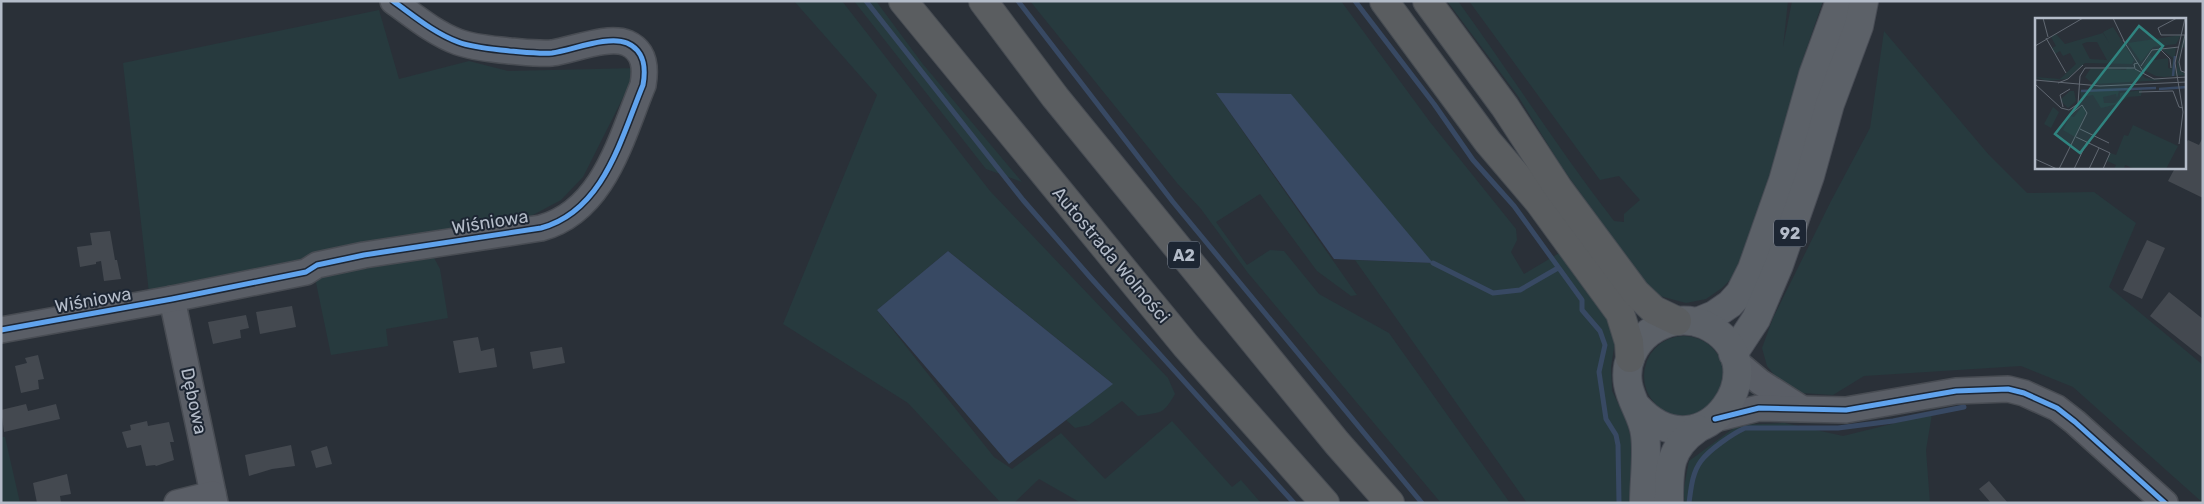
<svg xmlns="http://www.w3.org/2000/svg" width="2204" height="504" viewBox="0 0 2204 504" font-family="Rubik,sans-serif">
  <style>
    .green { fill: #273a3e }
    .water { fill: #384963 }
    .lines { fill: none; stroke-linecap: round; stroke-linejoin: round }
    .stream { stroke: #384963; stroke-width: 5 }
    .building { fill: #444950 }
    .minor-casing { stroke: #484c53; stroke-width: 28 }
    .major-casing { stroke: #484c55; stroke-width: 30 }
    .highway-casing { stroke: #474c53; stroke-width: 30 }
    .minor { stroke: #5a5e66; stroke-width: 25 }
    .major { stroke: #5c6168; stroke-width: 28 }
    .highway { stroke: #5a5d60; stroke-width: 28 }
    .cycleway-casing { stroke: #1d2633; stroke-width: 8 }
    .cycleway { stroke: #60a3ed; stroke-width: 5 }
    .labels { text-anchor: middle; dominant-baseline: central; stroke-width: 4; stroke-linejoin: round; paint-order: stroke }
    .shield { fill: #1d2633; stroke: #878f9c; stroke-width: 1 }
    .shield-label { font-size: 16px; font-weight: bold; fill: #b4bcc9 }
    .street-label { font-size: 18px; fill: #b4bcc9; stroke: #1d2633 }
    .inset-river { fill: none; stroke: #384963; stroke-width: 2.5 }
    .inset-road { fill: none; stroke: #616872; stroke-width: 1 }
    .view { fill: #308480; fill-opacity: 0.15; stroke: #308480; stroke-width: 2.5 }
    .inset-edge { fill: none; stroke: #b4bcc9; stroke-width: 2.5 }
  </style>
  <rect width="100%" height="100%" fill="#2a3038"/>
  <g class="green">
    <path d="M794 1H842L990 191 1168 378 1175 394C1163 415 1161 412 1138 416L1122 401 1089 425 1075 428 1066 420 1112 383 948 251 877 310 994 457 1012 469 1061 433 1105 479 1172 421 1232 487 1241 480 1261 503H1081L1039 479 1014 503H1001L908 403 783 324 877 95Z"/>
    <path d="M854 1H876L922 63 1022 182 986 169Z"/>
    <path d="M1030 1H1341L1430 122 1516 229 1517 240 1511 252 1524 274 1561 252 1612 325 1615 341 1611 367 1612 391 1626 419 1632 442 1631 503H1527L1355 260 1432 263 1216 93 1357 295 1351 296 1317 271 1260 194 1216 222 1247 265 1270 250 1284 251 1319 294 1389 333 1510 503H1441L1248 273 1201 209 1177 183Z"/>
    <path d="M1447 1H1458C1511 74 1559 150 1614 221L1624 222V214L1640 200 1619 176 1600 180 1469 1H1788L1783 47 1792 1H1823L1801 65 1762 203 1735 275 1722 288 1706 299 1686 303 1656 295 1637 272 1561 166 1518 96Z"/>
    <path d="M379 10 399 79 469 61 508 71 638 68 583 177 561 200 531 216 149 293 123 63Z"/>
    <path d="M1884 31 1989 155 2027 193 2094 192 2136 223 2109 287 2203 365V503L2073 387 2021 366 1864 376 1833 395 1802 393 1780 382 1767 366 1762 348 1773 318 1831 201 1870 128Z"/>
    <path d="M433 256 440 269 448 318 386 329 388 346 331 355 314 273Z"/>
    <circle cx="1684" cy="376" r="40"/>
    <path d="M1932 414 1926 450 1930 503H1681L1689 461 1738 425 1785 423 1843 436Z"/>
    <path d="M1 437H5L20 503H1Z"/>
  </g>
  <g class="water">
    <path d="M1216 93 1291 94 1433 263 1334 259Z"/>
    <path d="M948 251 1113 384 1009 464 877 310Z"/>
  </g>
  <g class="lines">
    <g class="stream">
      <path d="M866 1 1023 200 1090 277 1294 503"/>
      <path d="M1018 1 1173 202 1422 503"/>
      <path d="M1355 1 1434 104 1473 160 1514 206 1582 300V310L1600 331 1605 345 1599 372 1606 419 1616 435 1618 445 1619 503"/>
      <path d="M1433 263 1493 293 1520 290 1558 268"/>
      <path d="M1689 503C1691 489 1692 473 1701 461 1709 450 1732 434 1745 428H1838L1893 421 1964 407"/>
    </g>
  </g>
  <g class="building">
    <path d="M2203 137V198L2168 181 2175 168H2185V145L2188 140 2199 145Z"/>
    <path d="M110 231 115 260H117L121 279 104 281 101 261 96 262V264L80 267 77 247 92 245 90 233Z"/>
    <path d="M2147 240 2165 248 2142 299 2123 290Z"/>
    <path d="M2169 292 2203 319V358L2150 316Z"/>
    <path d="M292 306 296 327 260 334 256 312Z"/>
    <path d="M246 315 249 328 240 330 241 338 213 344 208 322Z"/>
    <path d="M478 337 481 351 494 348 497 367 459 373 453 341Z"/>
    <path d="M562 347 565 363 533 369 530 352Z"/>
    <path d="M38 355 44 379 38 380 39 389 21 393 15 366 27 363 25 358Z"/>
    <path d="M26 404 28 411 56 404 60 419 4 432 1 410Z"/>
    <path d="M147 421 148 426 169 422 174 442H170L174 460 156 466 155 465 146 466 141 445 127 448 122 432 131 430 130 425Z"/>
    <path d="M291 445 295 466 272 469 249 476 245 455Z"/>
    <path d="M327 446 332 464 316 468 311 451Z"/>
    <path d="M67 474 71 494 60 496 61 502 37 503 33 483Z"/>
    <path d="M1989 481 2008 503H1991L1979 489Z"/>
  </g>
  <g class="lines">
    <g class="minor-casing">
      <g id="minor">
        <path d="M172 299 215 503"/>
        <path d="M1 330 172 299 306 272 317 265 364 255 541 228C604 211 621 138 643 85 646 68 645 51 627 43 608 35 573 50 552 53 539 54 523 52 510 51 493 49 474 48 458 42 434 33 414 16 393 1"/>
        <path d="M1735 361 1760 382 1801 408"/>
        <path d="M1715 419 1759 408 1846 410 1956 391 2008 389 2024 393 2057 408 2075 422 2165 503"/>
        <path d="M177 503 213 494"/>
      </g>
    </g>
    <g class="major-casing">
      <g id="major">
        <path d="M1697 322 1714 315 1730 304 1740 293 1752 269 1783 181 1813 75 1840 1"/>
        <path d="M1733 354 1756 319 1779 265 1810 176 1830 104 1859 26 1864 1"/>
        <path d="M1637 407C1704 480 1783 361 1705 325 1666 308 1621 342 1628 384 1631 402 1643 416 1645 434 1648 454 1644 482 1644 503"/>
        <path d="M1669 503C1669 470 1668 449 1697 429"/>
      </g>
    </g>
    <g class="highway-casing">
      <g id="highway">
        <path d="M903 1 1186 346 1325 503"/>
        <path d="M983 1 1055 97 1337 443 1390 503"/>
        <path d="M1384 1 1488 142 1539 202 1620 313 1629 342 1630 358"/>
        <path d="M1427 1 1505 107 1558 188 1636 293 1654 310 1677 321"/>
      </g>
    </g>
    <use href="#minor" class="minor"/>
    <use href="#major" class="major"/>
    <use href="#highway" class="highway"/>
    <g class="cycleway-casing">
      <g id="cycleway">
        <path d="M1 330 172 299 306 272 317 265 364 255 541 228C604 211 621 138 643 85 646 68 645 51 627 43 608 35 573 50 552 53 539 54 523 52 510 51 493 49 474 48 458 42 434 33 414 16 393 1"/>
        <path d="M1715 419 1759 408 1846 410 1956 391 2008 389 2024 393 2057 408 2075 422 2165 503"/>
      </g>
    </g>
    <use href="#cycleway" class="cycleway"/>
  </g>
  <g class="labels">
    <g class="shield">
      <rect x="1774" y="219.5" width="32" height="27" rx="4"/>
      <rect x="1168" y="241.5" width="32" height="27" rx="4"/>
    </g>
    <g class="shield-label">
      <text x="1790" y="233">92</text>
      <text x="1184" y="255">A2</text>
    </g>
    <g class="street-label">
      <text transform="translate(490 222) rotate(-9)">Wiśniowa</text>
      <text transform="translate(1111 255) rotate(50)">Autostrada Wolności</text>
      <text transform="translate(93 300) rotate(-10)">Wiśniowa</text>
      <text transform="translate(194 401) rotate(78)">Dębowa</text>
    </g>
  </g>
  <g transform="translate(2035 18)">
    <rect width="151" height="151" fill="#2a3038"/>
    <path d="M78 9 99 42 97 46 50 45 32 61 12 63 0 59 25 61 41 46 35 35 28 38 25 33 20 36 17 30 21 28 16 19 21 16 30 26 68 15 74 25 68 14ZM52 24H62L72 42 55 41 47 26ZM146 17 141 26 118 29 106 44 93 25ZM149 17 151 29 146 30 143 43 145 52 151 57 129 59 121 58 107 51 114 37 120 42 133 40V50L136 51 138 40 126 31 141 29 139 46 142 58V42ZM92 49 104 53 110 60 131 62 58 66 50 59 56 50 91 52ZM107 72 106 78 93 79 83 86 66 90 58 77 46 79 45 73H39L41 83 33 90 25 82 35 73H84L82 80 81 76 68 79 69 85H80L85 80V75ZM48 87 51 94 40 119 28 112 35 98 39 99ZM18 89 24 94 16 110 9 106ZM98 107 143 128 131 151H100L90 147 89 151H79L81 147 72 143 75 135 81 137 89 117 93 118Z" fill="#273a3e" fill-rule="evenodd"/>
    <path class="inset-river" d="M138 58 140 38M124 71 152 69M46 73 121 70"/>
    <path class="inset-road" d="M8 0 13 19M78 0 90 25M142 0 123 10 126 17H150L144 44 146 53 152 55M11 20 31 55M88 22 109 55M0 28 48 0M124 30 135 41 136 50M103 45 99 46 100 51 119 61 152 59M106 48 117 32 144 29M0 62 65 68 152 64M23 65 33 61 48 47M1 67 26 90 34 92 43 86 45 58 50 50H99M104 74 138 73 144 89 148 90M28 89 25 77 35 71M45 111 74 125M41 119 75 135 68 151M144 126 148 94 140 45 150 0M0 141 22 151M24 151 52 95 47 87 35 97M39 151 52 124M54 151 64 130"/>
    <path class="view" d="M104 8 128 28 45 135 20 116Z"/>
    <rect width="151" height="151" class="inset-edge"/>
  </g>
  <rect width="2204" height="504" fill="none" stroke="#b4bcc9" stroke-width="5"/>
</svg>
